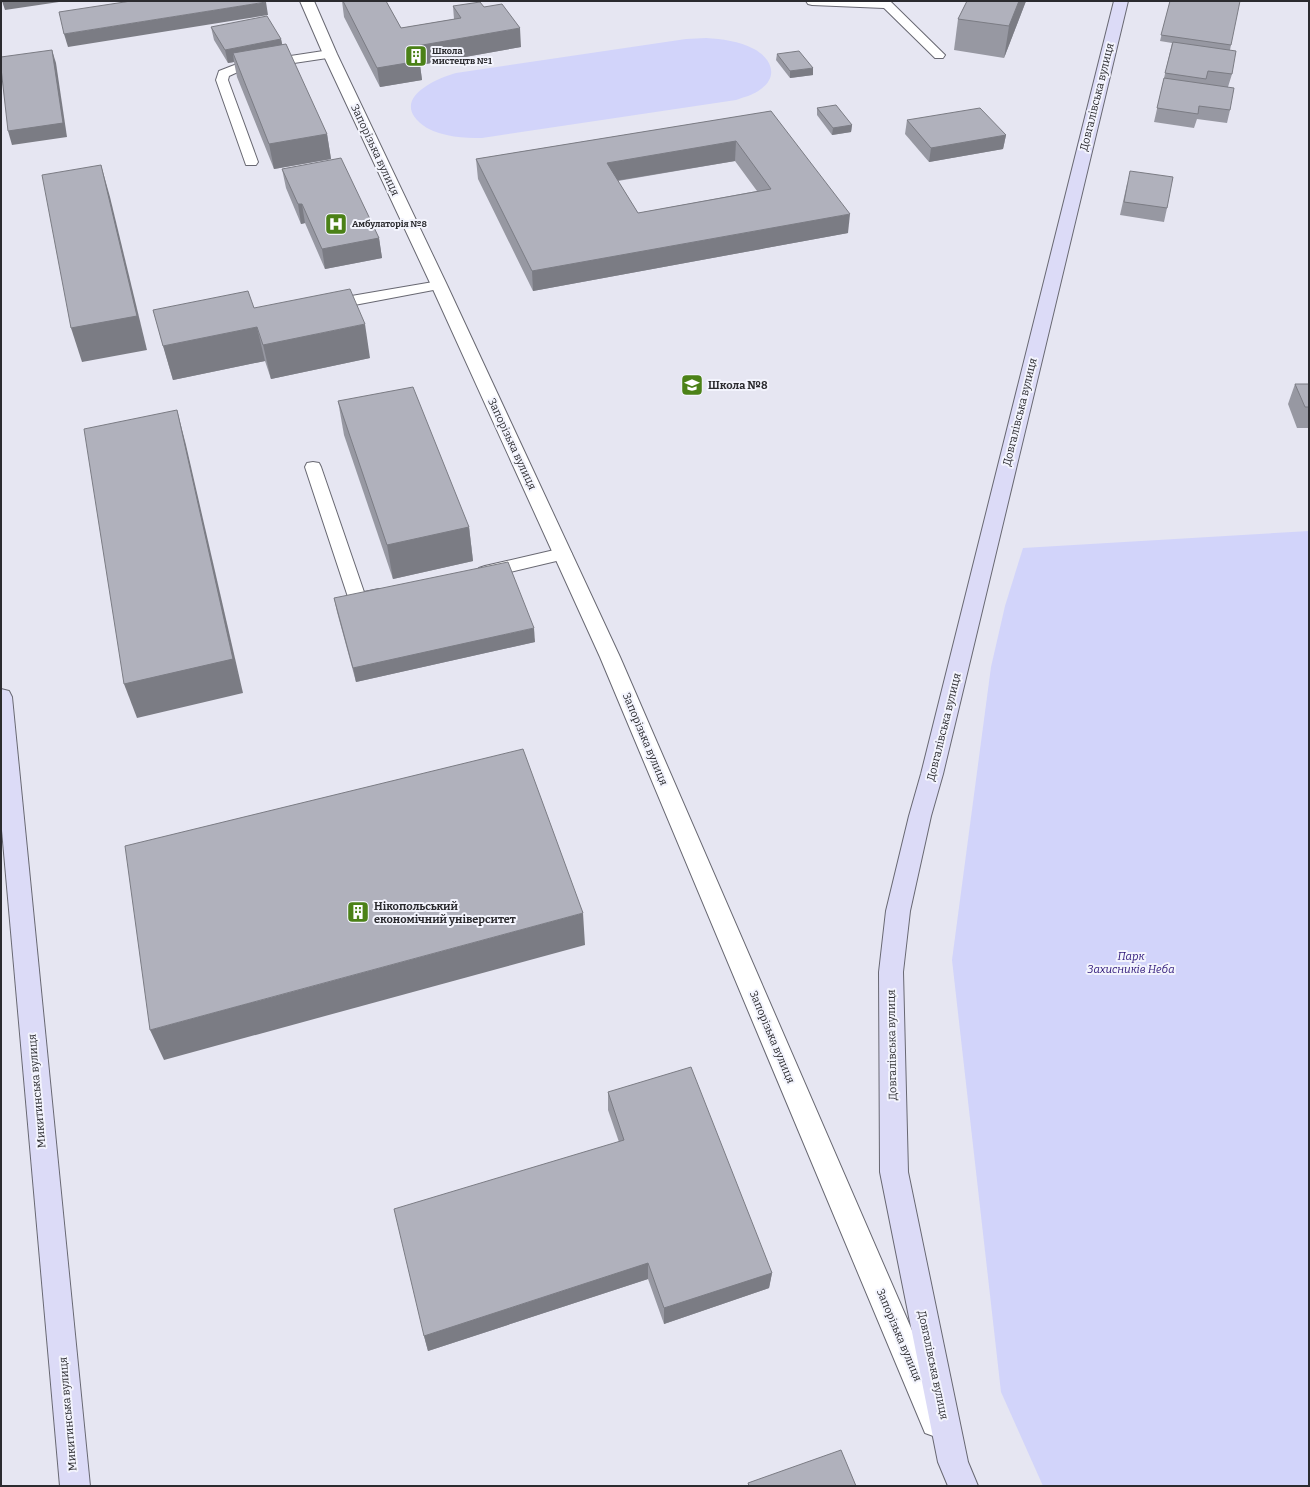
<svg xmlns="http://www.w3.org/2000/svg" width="1310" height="1487" viewBox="0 0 1310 1487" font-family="Bitter,serif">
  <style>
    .green { fill: #d2d4fa }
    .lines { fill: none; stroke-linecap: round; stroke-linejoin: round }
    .lane-casing { stroke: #686872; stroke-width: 2 }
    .street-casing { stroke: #686872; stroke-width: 2 }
    .secondary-casing { stroke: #686872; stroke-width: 2 }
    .lane { fill: #fff; fill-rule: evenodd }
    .street { fill: #fff; fill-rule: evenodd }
    .secondary { fill: #dcdbf7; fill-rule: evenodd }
    .wall { fill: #9798a2; fill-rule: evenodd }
    .shaded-wall { fill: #7b7c84 }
    .building { fill: #b0b1bc; stroke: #7b7c84; fill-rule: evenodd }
    .labels { text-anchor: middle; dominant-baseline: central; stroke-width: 4; stroke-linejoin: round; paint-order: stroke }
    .far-poi-label { font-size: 9px; font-weight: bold; fill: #2b2b2f; stroke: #f3f4fd; text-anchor: start }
    .street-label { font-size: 11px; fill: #2b2b2f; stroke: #f3f4fd }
    .poi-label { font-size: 11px; font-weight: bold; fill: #2b2b2f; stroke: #f3f4fd; text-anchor: start }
    .park-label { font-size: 11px; font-style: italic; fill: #2d1678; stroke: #f3f4fd }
  </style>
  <rect width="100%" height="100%" fill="#e6e6f2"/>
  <g class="green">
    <path d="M706 38C722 39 739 41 754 49 771 58 779 76 761 89 754 95 744 97 736 100L482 138C464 138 443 137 427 128 387 102 431 80 456 73L686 39Z"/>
    <path d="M1309 531V1486H1043L1001 1392 952 960 991 667 1005 606 1023 548Z"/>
  </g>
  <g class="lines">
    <g class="lane-casing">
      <g id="lane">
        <path d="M806 1H879L891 2 945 55 943 58H935L884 8 812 5 808 4Z"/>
        <path d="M330 50 334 51 336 54 334 57 240 71 229 76 228 80 258 162 256 165H246L216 80 219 71 237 64Z"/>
        <path d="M439 281 444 282 446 285 444 288 328 310 323 308 320 305 323 302 328 300Z"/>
        <path d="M313 462 319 463 321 467 364 592 379 589 385 591 388 595 385 599 358 606 351 605 349 600 305 467 307 463Z"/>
        <path d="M563 548 569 550 572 554 569 558 485 578 479 576 476 572 479 568 485 566Z"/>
      </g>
    </g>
    <g class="street-casing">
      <path id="street" d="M300 1H314L337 54 447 285 620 657 947 1411 951 1422 947 1433 936 1437 925 1433 600 657 431 285 323 54Z"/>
    </g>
    <g class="secondary-casing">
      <g id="secondary">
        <path d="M1114 1H1128L943 774 931 816 910 911 903 972 908 1172 968 1462 978 1486H948L938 1462 880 1172 879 972 886 911 909 816 921 774Z"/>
        <path d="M1 689 9 691 12 697 90 1486H60L1 819Z"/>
      </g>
    </g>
    <use href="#lane" class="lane"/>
    <use href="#street" class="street"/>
    <use href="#secondary" class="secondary"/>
  </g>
  <g class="wall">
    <path d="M342 1H386L401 28 454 19 453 6 484 7 521 47 420 65 422 80 380 87 344 17Z"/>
    <path d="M967 1H1026L1004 58 954 50 958 19Z"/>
    <path d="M1170 1 1231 45 1230 50 1232 74 1228 87 1230 110 1227 123 1197 119 1194 128 1154 122 1172 43 1160 41Z"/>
    <path d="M211 27 281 39 282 45 327 134 331 159 274 169 237 77 234 62 228 63 214 40Z"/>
    <path d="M777 54 813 75 790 78 776 60Z"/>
    <path d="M817 108 852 125 851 132 832 135 817 115Z"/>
    <path d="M771 111 848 233 533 291 478 179 476 159ZM735 161 757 191 638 213 618 181Z"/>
    <path d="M907 120 1006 135 1003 149 929 162 905 134Z"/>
    <path d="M282 169 379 238 382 258 325 269 305 223 301 224 286 188Z"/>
    <path d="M1127 184 1167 208 1164 222 1120 215Z"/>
    <path d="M254 308 370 358 271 379 265 361 173 380 153 310Z"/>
    <path d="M1295 384H1309V428H1297L1288 404Z"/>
    <path d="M338 401 469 527 473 561 393 579 344 435Z"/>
    <path d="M334 598 535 642 356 682 337 612Z"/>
    <path d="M608 1092 772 1273 769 1288 664 1324 648 1279 428 1351 424 1336 619 1142 608 1110Z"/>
  </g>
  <g class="shaded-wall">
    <path d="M2 1H58L59 2 5 10Z"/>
    <path d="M1019 1H1026L1004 58 1009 26Z"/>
    <path d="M266 2 268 15 68 47 64 34Z"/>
    <path d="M520 28 521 47 420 65 422 80 380 87 377 68 411 47Z"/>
    <path d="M281 39 284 52 233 53 234 62 228 63 225 50Z"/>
    <path d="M52 50 56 63 67 137 12 145 8 131Z"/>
    <path d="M813 68V75L790 78V71Z"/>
    <path d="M852 125 851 132 832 135 833 128Z"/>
    <path d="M327 134 331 159 274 169 269 144Z"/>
    <path d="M1006 135 1003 149 929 162 931 148Z"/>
    <path d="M736 141 735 161 608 182 607 163Z"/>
    <path d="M101 165 110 197 147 350 82 362 71 328Z"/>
    <path d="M298 204H302L305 223 301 224Z"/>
    <path d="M850 214 848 233 533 291 532 271Z"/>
    <path d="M379 238 382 258 325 269 322 249Z"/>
    <path d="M365 324 370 358 271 379 263 345Z"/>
    <path d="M257 327 265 361 173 380 163 346Z"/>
    <path d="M177 410 186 445 243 693 137 718 124 684Z"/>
    <path d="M469 527 473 561 393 579 387 545Z"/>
    <path d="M534 628 535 642 356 682 353 668Z"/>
    <path d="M583 913 585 945 164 1060 150 1030Z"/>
    <path d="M648 1263V1279L428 1351 424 1336Z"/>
    <path d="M772 1273 769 1288 664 1324V1308Z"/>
  </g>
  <g class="building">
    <path d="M131 1H265L266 2 64 34 59 12Z"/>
    <path d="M343 1H386L401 28 461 18 453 6 480 2 484 7 502 4 520 28 411 47 419 61 377 68Z"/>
    <path d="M967 1H1019L1009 26 958 19Z"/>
    <path d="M1170 1H1240L1231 45 1161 35Z"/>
    <path d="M267 16 281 39 225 50 211 27Z"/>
    <path d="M1173 42 1236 51 1232 74 1208 71 1206 79 1165 73Z"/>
    <path d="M286 44 327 134 269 144 233 53Z"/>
    <path d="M52 50 63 123 8 131 1 68V57Z"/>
    <path d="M799 51 813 68 790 71 777 54Z"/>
    <path d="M1164 78 1234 88 1230 110 1199 106 1198 114 1157 108Z"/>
    <path d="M836 105 852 125 833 128 817 108Z"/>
    <path d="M980 108 1006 135 931 148 907 120Z"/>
    <path d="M771 111 850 214 532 271 476 159ZM736 141 771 189 638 213 607 163Z"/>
    <path d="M341 158 379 238 322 249 302 204H298L282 169Z"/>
    <path d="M101 165 137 316 71 328 42 175Z"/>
    <path d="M1130 171 1173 177 1167 208 1124 202Z"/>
    <path d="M350 289 365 324 263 345 257 327 163 346 153 310 248 291 254 308Z"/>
    <path d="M1295 384H1309V407H1305Z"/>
    <path d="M413 387 469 527 387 545 338 401Z"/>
    <path d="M177 410 233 659 124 684 84 429Z"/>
    <path d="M508 562 534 628 353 668 334 598Z"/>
    <path d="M523 749 583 913 150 1030 125 846Z"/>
    <path d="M691 1067 772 1273 664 1308 648 1263 424 1336 394 1209 624 1140 608 1092Z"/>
    <path d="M841 1450 856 1486H749L748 1483Z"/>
  </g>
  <defs>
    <g id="building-square" transform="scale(1.15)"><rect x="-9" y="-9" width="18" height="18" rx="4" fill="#4b8117" stroke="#f3f4fd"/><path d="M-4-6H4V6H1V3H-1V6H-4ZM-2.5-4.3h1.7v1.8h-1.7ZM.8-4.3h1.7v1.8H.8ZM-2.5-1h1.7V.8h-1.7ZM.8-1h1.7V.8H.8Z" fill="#fff"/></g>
    <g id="hospital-square" transform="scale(1.15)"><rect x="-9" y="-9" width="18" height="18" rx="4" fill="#4b8117" stroke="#f3f4fd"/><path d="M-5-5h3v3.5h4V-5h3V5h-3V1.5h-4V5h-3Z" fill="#fff"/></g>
    <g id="school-square" transform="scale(1.15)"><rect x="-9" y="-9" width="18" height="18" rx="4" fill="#4b8117" stroke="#f3f4fd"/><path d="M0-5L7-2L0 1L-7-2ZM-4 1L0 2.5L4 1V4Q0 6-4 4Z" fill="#fff"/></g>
  </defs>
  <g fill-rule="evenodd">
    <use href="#building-square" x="416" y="56"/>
    <use href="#hospital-square" x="336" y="224"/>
    <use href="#school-square" x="692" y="385"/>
    <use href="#building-square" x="358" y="912"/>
  </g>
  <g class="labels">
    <g class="far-poi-label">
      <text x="432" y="51">Школа<tspan x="432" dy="10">мистецтв №1</tspan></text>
      <text x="352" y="224">Амбулаторія №8</text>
    </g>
    <g class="street-label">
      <text transform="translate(1097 97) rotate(-76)">Довгалівська вулиця</text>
      <text transform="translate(375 150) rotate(65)">Запорізька вулиця</text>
      <text transform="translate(1020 412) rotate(-76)">Довгалівська вулиця</text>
      <text transform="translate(512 444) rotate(65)">Запорізька вулиця</text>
      <text transform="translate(944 727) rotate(-76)">Довгалівська вулиця</text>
      <text transform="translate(645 739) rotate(67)">Запорізька вулиця</text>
      <text transform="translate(772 1037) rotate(67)">Запорізька вулиця</text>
      <text transform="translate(892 1045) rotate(-91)">Довгалівська вулиця</text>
      <text transform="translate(37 1091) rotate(-95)">Микитинська вулиця</text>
      <text transform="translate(899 1335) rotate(67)">Запорізька вулиця</text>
      <text transform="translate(933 1365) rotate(78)">Довгалівська вулиця</text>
      <text transform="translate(68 1414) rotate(-95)">Микитинська вулиця</text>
    </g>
    <g class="poi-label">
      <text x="708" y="385">Школа №8</text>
      <text x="374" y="906">Нікопольський<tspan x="374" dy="13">економічний університет</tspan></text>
    </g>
    <g class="park-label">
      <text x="1131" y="956">Парк<tspan x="1131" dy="13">Захисників Неба</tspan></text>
    </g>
  </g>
  <rect width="1310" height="1487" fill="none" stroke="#2b2b2f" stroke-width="4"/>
</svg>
